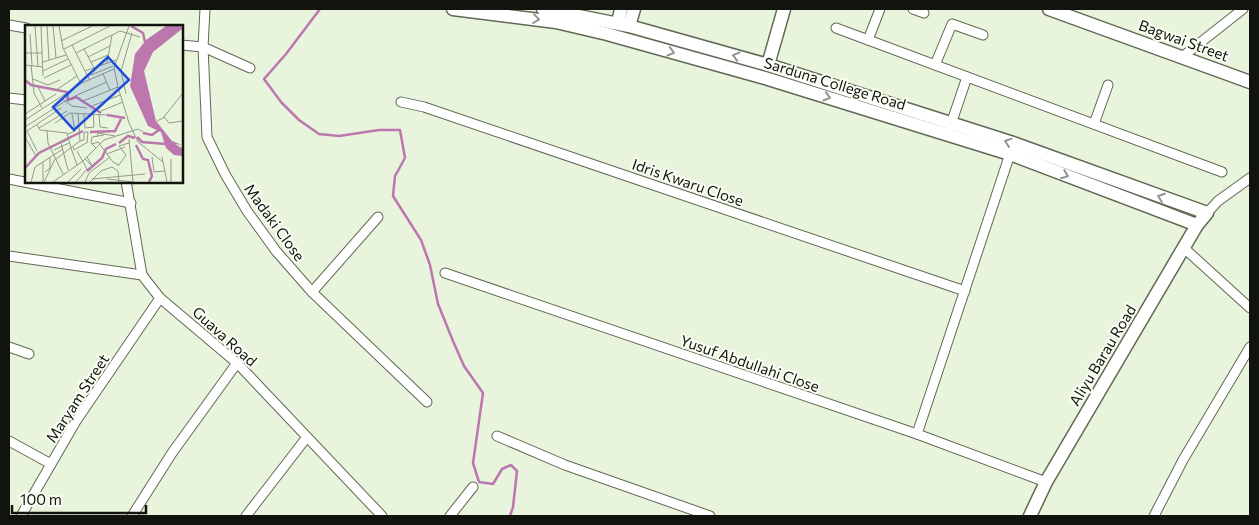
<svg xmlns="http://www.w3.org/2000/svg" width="1259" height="525" viewBox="0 0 1259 525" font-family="Commissioner,sans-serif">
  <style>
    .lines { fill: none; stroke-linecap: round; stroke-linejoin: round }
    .stream { stroke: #bb77ae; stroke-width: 2.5 }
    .street-casing { stroke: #606955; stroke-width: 11 }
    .secondary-casing { stroke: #606955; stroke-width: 15 }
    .street { stroke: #fff; stroke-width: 9 }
    .secondary { stroke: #fff; stroke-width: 12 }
    .oneway { stroke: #949592 }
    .labels { text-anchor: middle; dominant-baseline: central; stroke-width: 4; stroke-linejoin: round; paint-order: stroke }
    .street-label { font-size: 15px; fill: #11140c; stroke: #fafef5 }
    .inset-river { fill: none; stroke: #bb77ae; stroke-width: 2.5 }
    .inset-road { fill: none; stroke: #939a89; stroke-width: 1 }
    .view { fill: #1d4ed8; fill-opacity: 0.15; stroke: #1d4ed8; stroke-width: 2.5 }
    .inset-edge { fill: none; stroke: #11140c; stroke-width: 2.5 }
  </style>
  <rect width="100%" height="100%" fill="#e9f4dd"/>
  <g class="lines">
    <path class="stream" d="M320 9 286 54 264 79 281 102 299 120 319 134 339 136 379 130H400L405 158 395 176 393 196 421 240 430 265 438 304 453 341 464 366 483 393 473 463 479 482 493 484 502 469 511 465 517 471 513 507 510 516"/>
    <g class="street-casing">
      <g id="street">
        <path d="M205 9 203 47 207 137 225 174 247 211 276 251 312 292 427 402"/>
        <path d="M913 9 924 13"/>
        <path d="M9 25 26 28"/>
        <path d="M836 28 1222 172"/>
        <path d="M868 40 880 9"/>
        <path d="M181 45 203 47 250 68"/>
        <path d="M1182 57 1243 9"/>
        <path d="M935 65 952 24 983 35"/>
        <path d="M9 98 26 100"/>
        <path d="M401 102 424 107 965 291"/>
        <path d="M1094 124 1108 85"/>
        <path d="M950 127 967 77"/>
        <path d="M9 179 131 203"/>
        <path d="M126 181 142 275"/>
        <path d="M1207 213 1218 201 1250 178"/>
        <path d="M1184 248 1250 308"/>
        <path d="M9 256 142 275 160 298 237 363 382 516"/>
        <path d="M445 273 917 434 1046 482"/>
        <path d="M312 292 378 217"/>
        <path d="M9 347 29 354"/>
        <path d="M917 434 1010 154"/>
        <path d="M497 436 565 465 710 516"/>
        <path d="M9 441 51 464"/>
        <path d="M21 516 76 421 160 298"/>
        <path d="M132 516 172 453 237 363"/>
        <path d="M246 516 307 437"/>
        <path d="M450 516 473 487"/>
        <path d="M1154 516 1183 460 1250 347"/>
      </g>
    </g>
    <g class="secondary-casing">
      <g id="secondary">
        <path d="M453 9 556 22 607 34 765 78 1010 154 1197 225"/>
        <path d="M543 9 629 26 768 65 1013 143 1207 213 1197 225 1046 482 1030 516"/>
        <path d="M1049 9 1250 82"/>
        <path d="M618 23 621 9"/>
        <path d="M629 26 634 9"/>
        <path d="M768 65 784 9"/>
      </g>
    </g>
    <use href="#street" class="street"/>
    <use href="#secondary" class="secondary"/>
  </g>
  <defs><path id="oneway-chevron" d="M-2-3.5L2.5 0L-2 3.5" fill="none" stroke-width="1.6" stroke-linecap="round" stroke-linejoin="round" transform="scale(1.25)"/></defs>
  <g class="oneway">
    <use href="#oneway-chevron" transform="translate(536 19) rotate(7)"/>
    <use href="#oneway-chevron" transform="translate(671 52) rotate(16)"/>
    <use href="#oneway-chevron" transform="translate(736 56) rotate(-164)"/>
    <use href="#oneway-chevron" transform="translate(827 97) rotate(17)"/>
    <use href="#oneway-chevron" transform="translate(1008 142) rotate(-161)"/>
    <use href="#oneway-chevron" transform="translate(1065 175) rotate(21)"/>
    <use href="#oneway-chevron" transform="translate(1161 197) rotate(-160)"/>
  </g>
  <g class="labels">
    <g class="street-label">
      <text transform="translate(1184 40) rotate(20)">Bagwai Street</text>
      <text transform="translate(835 83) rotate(17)">Sarduna College Road</text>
      <text transform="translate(688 182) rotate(19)">Idris Kwaru Close</text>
      <text transform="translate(275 222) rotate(54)">Madaki Close</text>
      <text transform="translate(225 336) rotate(42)">Guava Road</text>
      <text transform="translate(1102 355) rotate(-59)">Aliyu Barau Road</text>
      <text transform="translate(750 363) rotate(19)">Yusuf Abdullahi Close</text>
      <text transform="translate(77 398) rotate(-57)">Maryam Street</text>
    </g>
  </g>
  <g transform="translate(25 25)">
    <rect width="158" height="158" fill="#e9f4dd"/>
    <path d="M141 1H156L157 4 128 27 119 46 131 96 147 116 157 120 150 119 157 123V131L149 130 141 123 136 107 123 101 105 61 110 29 121 15Z" fill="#bb77ae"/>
    <path class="inset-river" d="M106 1 118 8 120 17M0 55 6 60 42 67 43 75 51 72 76 88M82 90 100 93M65 107 90 106 96 94M118 108 127 110 134 105M112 112 117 117 141 119M94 118 103 111 110 113M111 120 118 134 123 135 127 151 124 157M0 143 14 128 58 106M62 146 77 133 81 124 91 119"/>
    <path class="inset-road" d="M10 1 13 41M16 1 18 51M22 1 24 35M28 1 31 33M34 1 38 23 56 59M104 1 89 43 93 62 104 98 113 117 138 137M5 9 7 40M36 16 67 1M47 20 64 54M39 24 85 1M59 24 69 43M0 28H17M51 28 95 6 115 12M63 32 85 21M18 37 41 30M66 37 83 30M82 38 87 10M0 40 18 42M6 40 9 68 17 83M18 46 43 34M60 46 91 35M78 49 85 65M66 50 88 41M19 53 46 40M8 54 23 60 35 55M13 62 20 76M31 65 52 51M101 69 96 46 107 8M50 71 82 57M38 75 47 81 62 83M58 76 93 62M67 81 95 70M76 86 98 77M0 89 31 69M59 89 60 103 69 102 68 85M74 90 75 102 83 103M139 92 144 98 158 96M0 95 57 58 89 44M132 96 138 93 158 68M30 98 45 88 82 90M12 100 15 105 42 108 46 123M0 102 42 75M14 103 42 86M22 105 23 118 38 149M2 106 36 83M2 106 12 126M43 109 50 106 47 89M0 112 11 131M72 112 73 108 90 111M104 114 108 157M55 116 59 115V107H63L62 117M67 119 73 117 88 137 94 140M48 122 49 125 63 117M46 123 52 140M71 123 66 118 67 112 79 110M29 125 44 118M82 129 100 122M127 132 129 147 140 146M137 132 142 157M31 134 55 116 53 88M60 134 67 141 62 132M93 141 101 130 94 121 104 118M43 145 36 118 44 114M20 147 25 143V132M67 154 120 149M82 154 108 157M6 157 10 142 38 124M18 157V137M19 157 30 134M28 157 58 136 79 115 113 104 118 107M43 157 56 144M51 157 62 144 52 126M60 157 64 148 85 132M65 157 76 146 87 142 93 146 94 157M146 157V134"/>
    <path class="view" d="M83 32 104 55 49 105 28 82Z"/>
    <rect width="158" height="158" class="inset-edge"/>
  </g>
  <rect width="1259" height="525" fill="none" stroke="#11140c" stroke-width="20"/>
  <path d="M12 505v8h134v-8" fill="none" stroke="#11140c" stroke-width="2.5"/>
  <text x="20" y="505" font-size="15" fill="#11140c" stroke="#fafef5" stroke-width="4" paint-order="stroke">100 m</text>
</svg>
